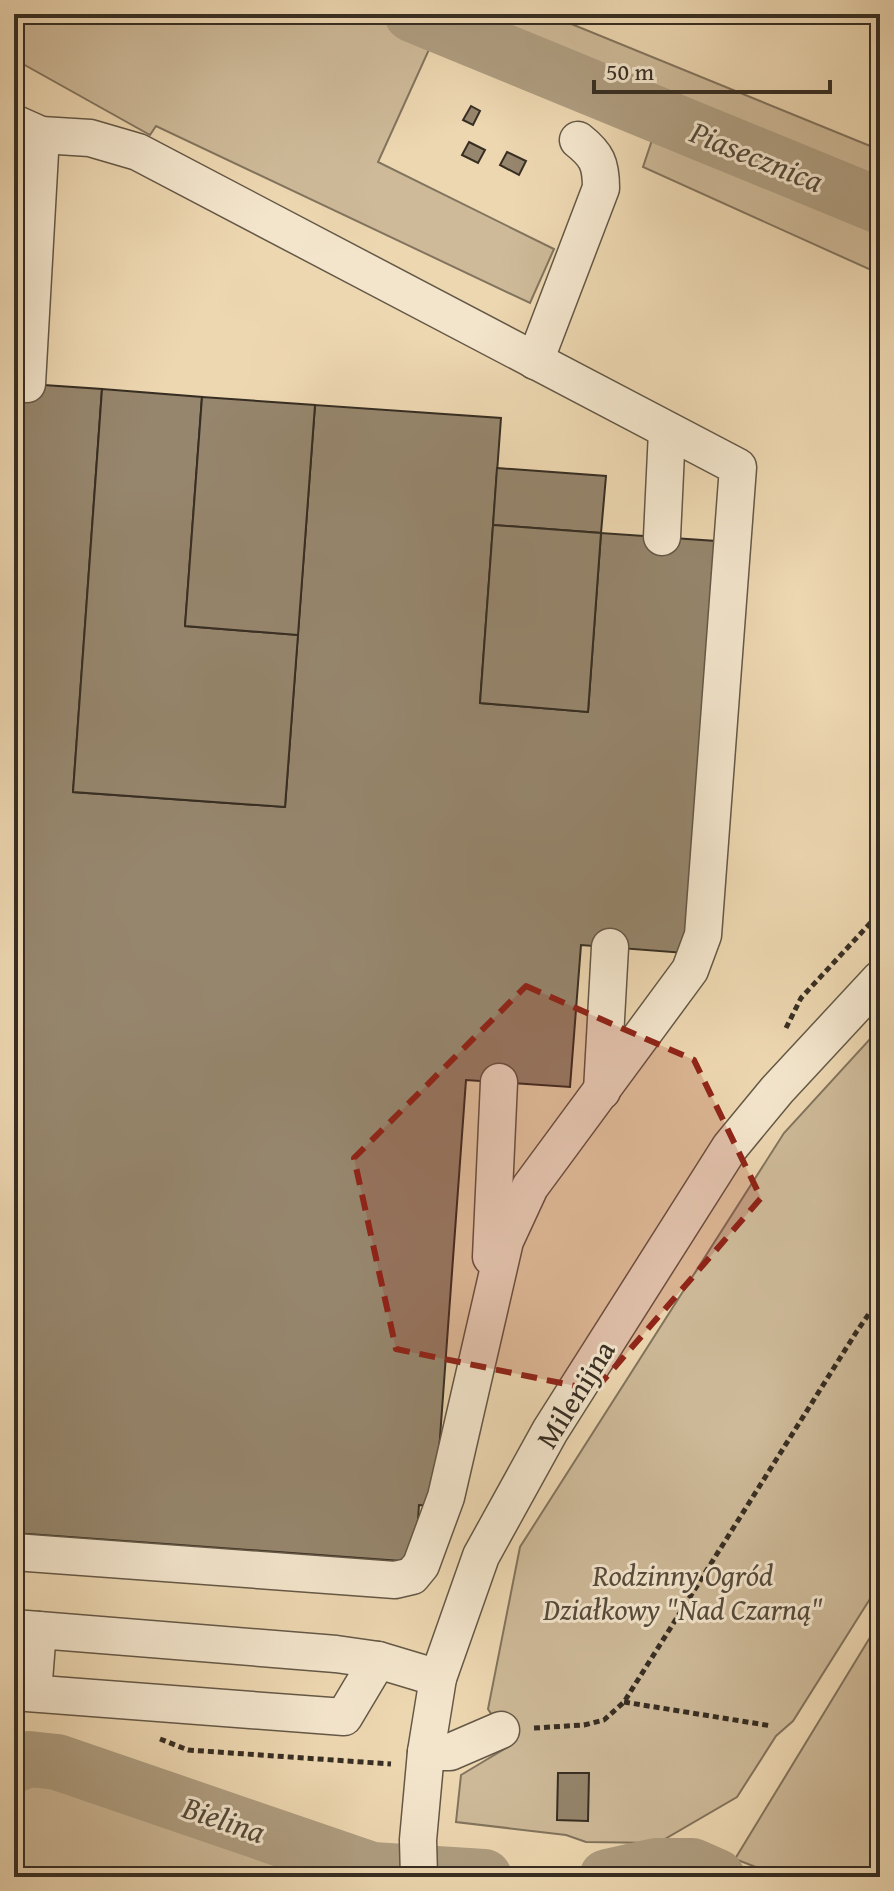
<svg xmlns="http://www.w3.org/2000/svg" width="894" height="1891" viewBox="0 0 894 1891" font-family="'Gentium Book Plus',serif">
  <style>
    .green { fill: #ceba99; stroke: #82745e; stroke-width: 2 }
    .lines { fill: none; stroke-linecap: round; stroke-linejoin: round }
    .river { stroke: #af9e81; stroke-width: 56 }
    .building { fill: #96866d; stroke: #372e23; stroke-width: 2 }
    .minor-casing { stroke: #645846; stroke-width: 39 }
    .path { stroke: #372e23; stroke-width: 5; stroke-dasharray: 6 4; stroke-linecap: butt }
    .minor { stroke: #f3e5cc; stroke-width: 36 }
    .marked { fill: #8f2418; fill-opacity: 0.2; stroke: #8f2418; stroke-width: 6; stroke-dasharray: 16 10; stroke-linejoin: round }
    .labels { text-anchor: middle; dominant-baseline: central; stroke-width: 6; stroke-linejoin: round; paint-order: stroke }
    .street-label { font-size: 30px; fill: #372e23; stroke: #f3e5cc }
    .park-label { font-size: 30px; font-style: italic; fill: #554a3b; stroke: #f3e5cc }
    .water-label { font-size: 32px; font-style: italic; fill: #554a3a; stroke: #f3e5cc }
  </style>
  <rect width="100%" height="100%" fill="#edd7b1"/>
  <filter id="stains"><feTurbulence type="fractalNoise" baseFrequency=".0025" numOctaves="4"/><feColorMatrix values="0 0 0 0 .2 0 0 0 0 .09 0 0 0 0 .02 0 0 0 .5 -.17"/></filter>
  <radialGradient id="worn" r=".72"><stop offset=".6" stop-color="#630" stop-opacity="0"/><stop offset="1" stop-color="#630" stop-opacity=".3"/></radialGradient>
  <g class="green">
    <path d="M14 14H547L880 150V274L643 167 652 140 431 45 378 162 554 249 530 303 156 126 150 135 14 59Z"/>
    <path d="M880 1028V1583L793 1721 776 1736 737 1797 658 1843 586 1842 566 1835 456 1822 461 1775 511 1745 488 1709 520 1547 784 1133Z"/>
    <path d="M880 1621V1877H782L735 1859Z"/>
    <path d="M31 1772 54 1775 346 1877H14V1778Z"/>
  </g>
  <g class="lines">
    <g class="river">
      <path d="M412 14 880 206"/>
      <path d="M14 1765 29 1759 57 1762 372 1870 484 1877"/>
      <path d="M607 1877 656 1866H692L717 1877"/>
    </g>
  </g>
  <g class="building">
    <path d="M471 106 480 111 473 125 463 120Z"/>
    <path d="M469 142 485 150 478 163 462 155Z"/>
    <path d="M507 152 526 161 519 175 500 165Z"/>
    <path d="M14 383 102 389 73 792 285 807 315 405 501 418 480 703 588 712 601 533 716 541 685 953 581 945 570 1087 466 1080 435 1506 419 1505 415 1562 14 1533Z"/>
    <path d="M102 389 202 397 185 626 298 635 285 807 73 792Z"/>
    <path d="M202 397 315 405 298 635 185 626Z"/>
    <path d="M497 468 606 476 601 533 493 525Z"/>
    <path d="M493 525 601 533 588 712 480 703Z"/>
    <path d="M558 1773H589L588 1821 557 1820Z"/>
  </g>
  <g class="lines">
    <g class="minor-casing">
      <g id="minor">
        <path d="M14 123 41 135 90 138 138 152 738 467 703 935 690 970 530 1187 505 1241 446 1497 421 1565 412 1576 395 1580 14 1552"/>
        <path d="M535 361 601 188C601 164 597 155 578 140"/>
        <path d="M27 384 41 135"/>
        <path d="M662 537 667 431"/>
        <path d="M602 1091 610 947"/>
        <path d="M491 1257 499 1082"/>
        <path d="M14 1628 336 1654 378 1660 438 1678"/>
        <path d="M14 1692 344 1717 378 1660"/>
        <path d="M33 1693 38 1630"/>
        <path d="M426 1752H450L501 1730"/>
        <path d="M419 1877 418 1840 426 1752 438 1678 481 1556 550 1431 730 1147 777 1090 880 979"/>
      </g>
    </g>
    <g class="path">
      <path d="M786 1028 801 998 875 918 880 916"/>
      <path d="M624 1702 772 1726"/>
      <path d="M534 1728 584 1725 604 1720 624 1702 857 1331 880 1298"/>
      <path d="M160 1739 188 1750 391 1764"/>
    </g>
    <use href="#minor" class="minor"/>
  </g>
  <path class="marked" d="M526 986 694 1060 761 1198 595 1390 396 1349 354 1158Z"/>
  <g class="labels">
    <g class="street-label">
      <text transform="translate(575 1394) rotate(-58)">Milenijna</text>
    </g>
    <g class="park-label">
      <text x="683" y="1575">Rodzinny Ogród<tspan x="683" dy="34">Działkowy "Nad Czarną"</tspan></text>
    </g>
    <g class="water-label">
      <text transform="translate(757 156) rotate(22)">Piasecznica</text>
      <text transform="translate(224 1819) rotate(19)">Bielina</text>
    </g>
  </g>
  <rect width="894" height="1891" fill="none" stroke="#edd7b1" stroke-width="48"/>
  <rect x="16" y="16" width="862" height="1859" fill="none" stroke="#372e23" stroke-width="4"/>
  <rect x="24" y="24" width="846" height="1843" fill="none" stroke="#372e23" stroke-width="2"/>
  <path d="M594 80v12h236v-12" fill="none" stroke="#372e23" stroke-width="4"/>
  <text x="606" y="80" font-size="24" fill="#372e23" stroke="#f3e5cc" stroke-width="6" paint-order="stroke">50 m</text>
  <rect width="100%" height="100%" filter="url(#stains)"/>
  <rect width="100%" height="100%" fill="url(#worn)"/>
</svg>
